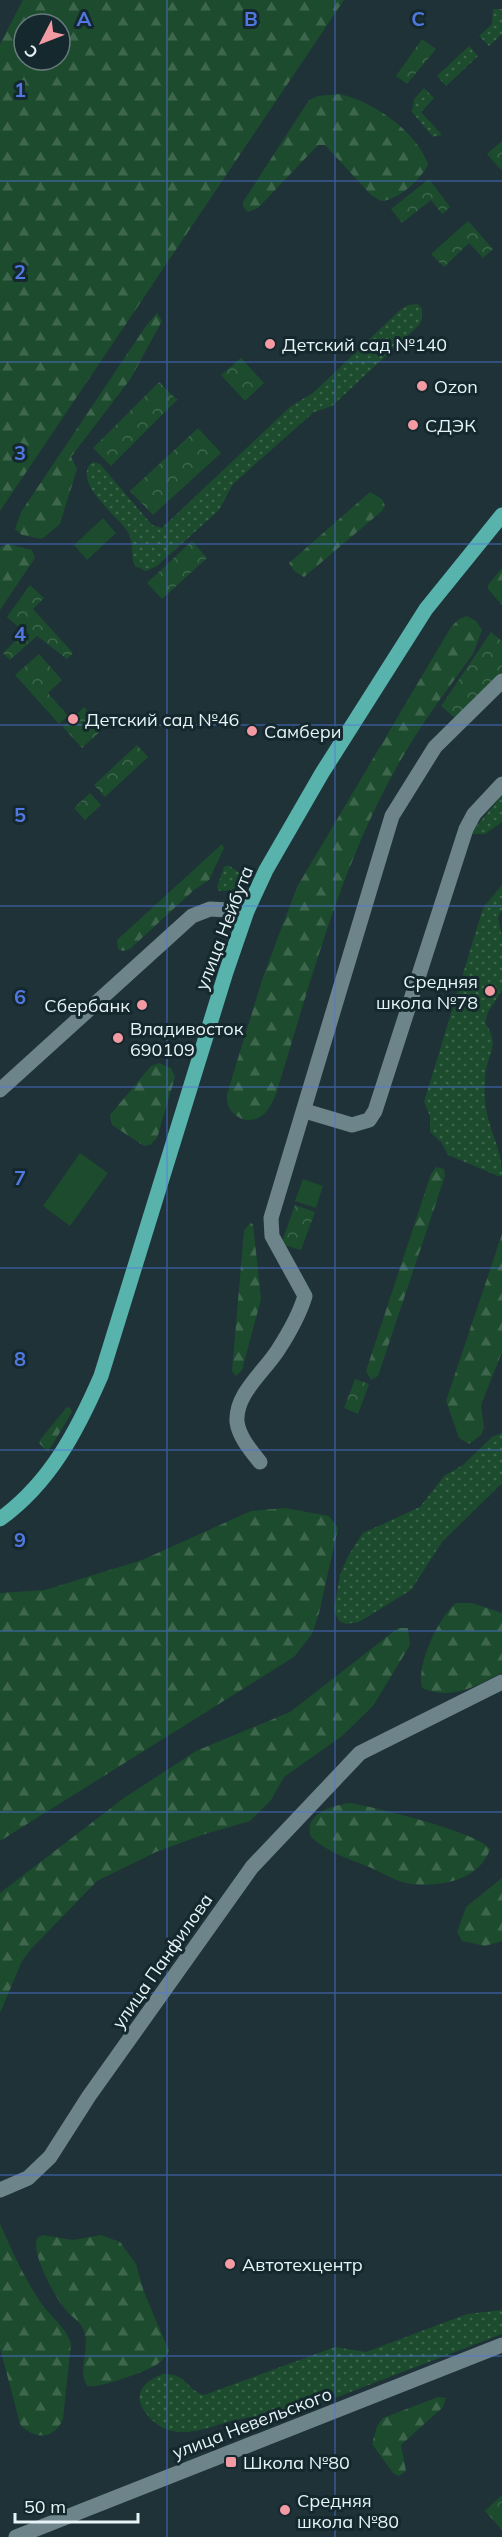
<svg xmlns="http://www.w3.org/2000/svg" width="502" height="2537" viewBox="0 0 502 2537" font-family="Mulish,sans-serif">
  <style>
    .grass { fill: url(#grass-dots) }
    .forest { fill: url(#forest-firs); fill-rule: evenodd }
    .park { fill: url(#park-crowns) }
    .garden { fill: #1c4c2d }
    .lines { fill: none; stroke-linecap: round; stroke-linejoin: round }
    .minor { stroke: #6d848a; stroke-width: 15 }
    .secondary { stroke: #6d848a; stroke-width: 15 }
    .primary { stroke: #57b3ac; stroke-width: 15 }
    .grid { fill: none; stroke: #5078e0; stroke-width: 1.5; stroke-opacity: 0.55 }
    .poi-dot { fill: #f49aa3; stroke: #14282e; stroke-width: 2 }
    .labels { text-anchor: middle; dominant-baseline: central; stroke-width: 6; stroke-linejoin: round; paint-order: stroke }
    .poi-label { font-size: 18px; fill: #e7f4f7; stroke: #14282e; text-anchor: start }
    .street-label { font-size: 18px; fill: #e7f4f7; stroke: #14282e }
    .grid-label { font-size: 20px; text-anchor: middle; font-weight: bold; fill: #5078e0; stroke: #14282e; stroke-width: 6; stroke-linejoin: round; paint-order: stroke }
  </style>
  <defs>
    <pattern id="grass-dots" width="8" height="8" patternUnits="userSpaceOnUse" patternTransform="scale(1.5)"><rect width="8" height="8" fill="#1c4c2d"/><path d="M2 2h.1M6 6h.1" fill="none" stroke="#3d664c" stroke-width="1.8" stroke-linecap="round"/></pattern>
    <pattern id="forest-firs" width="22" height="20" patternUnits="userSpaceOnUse" patternTransform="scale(1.5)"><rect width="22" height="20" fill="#1c4c2d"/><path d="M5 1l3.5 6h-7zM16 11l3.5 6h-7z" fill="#3d664c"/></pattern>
    <pattern id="park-crowns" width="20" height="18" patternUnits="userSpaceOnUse" patternTransform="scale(1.5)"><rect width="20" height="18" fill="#1c4c2d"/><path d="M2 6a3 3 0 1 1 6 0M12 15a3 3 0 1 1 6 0" fill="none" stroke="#3d664c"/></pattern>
  </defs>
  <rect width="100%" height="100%" fill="#1e3238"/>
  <g class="grass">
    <path d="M493 9H502V34L489 46 479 36 492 24Z"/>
    <path d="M469 46 478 56 446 86 437 76Z"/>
    <path d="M424 88 434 98 421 112 442 135 433 137 412 112 414 99Z"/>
    <path d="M417 304 422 308V319L419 325 332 406 314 412 233 484 219 510 157 566 146 571 135 566C130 556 134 545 129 534 121 518 74 486 90 464L94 462 100 464 152 525 162 528 291 406 313 393 400 310 408 305Z"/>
    <path d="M502 795V822L485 834H470Z"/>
    <path d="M228 865 241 874 244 885 237 890 219 891 217 887 224 867Z"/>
    <path d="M502 885V909L498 918 502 937V990L488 1012 485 1023C502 1047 486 1052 485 1079 485 1088 484 1099 486 1108 490 1133 502 1149 502 1176H498L448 1155 441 1142 430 1132V1116L424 1102 483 908Z"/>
    <path d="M502 1433V1483L442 1542 411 1590 359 1622 346 1624 339 1621 334 1610 340 1575 348 1556 363 1533 420 1507 444 1476 463 1465 492 1437Z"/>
    <path d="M502 2310V2334L277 2420C266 2419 254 2416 244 2418 209 2424 174 2450 145 2412 140 2405 138 2398 141 2390 146 2382 154 2377 163 2374 187 2373 186 2390 204 2395L335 2347 366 2352 467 2314Z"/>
  </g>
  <g class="forest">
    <path d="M23 0H344L0 511V44ZM24 24H60V60H24Z"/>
    <path d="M340 94C374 102 416 131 428 164 422 179 397 201 381 201L371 195 325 145H318L258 208 248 212 243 206V202L309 100 318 96Z"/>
    <path d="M157 313 162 321 131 378 71 457 77 469 60 524 42 539 22 535 15 529 21 512 146 326Z"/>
    <path d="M370 492 382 499 385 506 382 511 304 577 295 572 289 563Z"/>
    <path d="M8 544 32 550 35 558 0 610V547Z"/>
    <path d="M502 568V605L488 589V585Z"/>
    <path d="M467 616 476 621 482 630 473 654C450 686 426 717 406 751 343 856 312 978 276 1094 273 1101 269 1110 263 1115 246 1128 224 1113 227 1094L263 977 297 887 451 627 459 619Z"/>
    <path d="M222 844 224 848 209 880 194 890 130 949 123 951 118 949 117 940Z"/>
    <path d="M159 1063 171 1068 175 1077 157 1138 150 1145 144 1146 112 1125 110 1115 151 1066Z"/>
    <path d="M436 1167 444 1169 445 1176 378 1376 371 1380 366 1371 431 1174Z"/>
    <path d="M250 1223 253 1224 261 1299 242 1370 236 1376 232 1371 244 1231Z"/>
    <path d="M502 1234V1352L481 1405 484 1428 481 1435 469 1444 459 1438 446 1401Z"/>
    <path d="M66 1408 70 1407 72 1412 48 1452 39 1443 40 1440Z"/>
    <path d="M285 1508 329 1516 338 1528 319 1613 312 1634 294 1657 0 1841V1593L45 1590 142 1560 251 1511Z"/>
    <path d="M456 1603H472L502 1613V1673C476 1686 451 1701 422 1688 416 1665 438 1618 456 1603Z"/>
    <path d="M398 1628H408L410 1645 373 1706 342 1736 284 1777 271 1800 250 1821 205 1834 156 1852 97 1881 32 1948 22 1961 0 2013V1893L124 1798 196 1751 290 1712Z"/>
    <path d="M349 1803C372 1806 480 1833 490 1849 479 1882 436 1888 406 1883 392 1880 378 1870 364 1865 343 1857 328 1852 311 1837 303 1814 331 1806 349 1803Z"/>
    <path d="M502 1878V1941L485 1946 462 1941 457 1932 466 1907Z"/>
    <path d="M0 2224C12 2251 24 2278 41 2303 50 2316 67 2328 71 2344L63 2419C54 2440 34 2440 20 2424L0 2348Z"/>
    <path d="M43 2235 73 2240 101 2235 120 2242 136 2264 144 2292 169 2351C165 2357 162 2361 156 2365 146 2372 97 2389 87 2386 76 2368 93 2346 82 2327 79 2320 70 2316 66 2310 54 2296 31 2254 37 2238Z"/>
    <path d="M438 2397 446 2398 443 2407 401 2445 406 2471 399 2476 393 2473 372 2444 377 2426 383 2418Z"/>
  </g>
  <g class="park">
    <path d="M422 39 436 49 407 84 396 76Z"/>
    <path d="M502 141V169L501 170 487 154Z"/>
    <path d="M429 179 450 207 442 214 431 200 402 223 391 209Z"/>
    <path d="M468 221 493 249 483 258 469 243 444 267 431 254Z"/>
    <path d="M241 358 264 383 245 401 221 375Z"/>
    <path d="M159 382 177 400 111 466 93 448Z"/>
    <path d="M198 428 221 453 153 515 130 491Z"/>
    <path d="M192 541 207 558 162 599 147 583Z"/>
    <path d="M30 585 44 598 33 609 73 653 67 659 37 636 10 660 3 653 24 632 7 617Z"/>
    <path d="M491 632 502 641V675L456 719 441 706Z"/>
    <path d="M39 654 62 680 48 693 68 716 59 724 15 675Z"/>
    <path d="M84 707 104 728 82 748 63 727Z"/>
    <path d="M137 745 148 757 105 797 94 785Z"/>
    <path d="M90 793 101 805 85 820 74 808Z"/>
    <path d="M295 1205 315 1212 301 1250 281 1244Z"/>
    <path d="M355 1379 369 1384 358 1414 344 1408Z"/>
    <path d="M502 2495V2530L485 2511Z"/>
  </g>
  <g class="garden">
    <path d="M103 518 116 533 87 560 74 545Z"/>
    <path d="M80 1153 108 1173 70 1226 43 1206Z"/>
    <path d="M303 1179 323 1186 316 1208 295 1201Z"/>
  </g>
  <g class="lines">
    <g class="minor">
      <path d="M0 1090 192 916 210 909 247 911"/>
      <path d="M305 1111 352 1125 369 1120 375 1111 466 829 474 814 502 784"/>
      <path d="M260 1462C251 1451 239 1437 237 1422 235 1394 264 1372 278 1350 289 1333 299 1316 305 1296L272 1236 271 1218 392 816 435 747 502 681"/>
      <path d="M0 2190 28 2178 50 2157 89 2096 252 1867 360 1753 502 1682"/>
    </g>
    <path class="secondary" d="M16 2537 502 2345"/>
    <path class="primary" d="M0 1519C50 1483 77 1431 101 1376L226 972 247 911 266 870 322 773 426 609 502 515"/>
  </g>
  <path class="grid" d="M167 0V2537M335 0V2537M0 181H502M0 362H502M0 544H502M0 725H502M0 906H502M0 1087H502M0 1268H502M0 1450H502M0 1631H502M0 1812H502M0 1993H502M0 2175H502M0 2356H502"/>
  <g class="poi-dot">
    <circle cx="270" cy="344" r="6"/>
    <circle cx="422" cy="386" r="6"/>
    <circle cx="413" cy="425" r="6"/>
    <circle cx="73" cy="719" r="6"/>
    <circle cx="252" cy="731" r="6"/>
    <circle cx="490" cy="991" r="6"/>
    <circle cx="142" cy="1005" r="6"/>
    <circle cx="118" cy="1038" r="6"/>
    <circle cx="230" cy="2264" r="6"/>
    <rect x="225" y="2456" width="12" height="12" rx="3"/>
    <circle cx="285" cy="2510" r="6"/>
  </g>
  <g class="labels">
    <g class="poi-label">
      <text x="282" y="344">Детский сад №140</text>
      <text x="434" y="386">Ozon</text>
      <text x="425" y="425">СДЭК</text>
      <text x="85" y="719">Детский сад №46</text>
      <text x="264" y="731">Самбери</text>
      <text x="478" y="981" text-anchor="end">Средняя<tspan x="478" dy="21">школа №78</tspan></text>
      <text x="130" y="1005" text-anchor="end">Сбербанк</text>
      <text x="130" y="1028">Владивосток<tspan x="130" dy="21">690109</tspan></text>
      <text x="242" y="2264">Автотехцентр</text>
      <text x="243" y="2462">Школа №80</text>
      <text x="297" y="2500">Средняя<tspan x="297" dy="21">школа №80</tspan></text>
    </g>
    <g class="street-label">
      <text transform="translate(224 928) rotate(-69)">улица Нейбута</text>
      <text transform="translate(162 1961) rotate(-55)">улица Панфилова</text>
      <text transform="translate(252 2423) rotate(-21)">улица Невельского</text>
    </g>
  </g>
  <g class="grid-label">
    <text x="84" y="26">A</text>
    <text x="251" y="26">B</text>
    <text x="418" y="26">C</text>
    <text x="20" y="97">1</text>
    <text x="20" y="279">2</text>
    <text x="20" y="460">3</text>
    <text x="20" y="641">4</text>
    <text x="20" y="822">5</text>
    <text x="20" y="1004">6</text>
    <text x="20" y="1185">7</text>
    <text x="20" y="1366">8</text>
    <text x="20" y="1547">9</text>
  </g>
  <g transform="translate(42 42) rotate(228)"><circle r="28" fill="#14282e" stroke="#687a7e" stroke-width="1.5"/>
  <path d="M0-4.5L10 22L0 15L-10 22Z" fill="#f49aa3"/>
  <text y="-9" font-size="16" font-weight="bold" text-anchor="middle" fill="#e7f4f7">С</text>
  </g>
  <path d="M15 2513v9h123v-9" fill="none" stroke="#e7f4f7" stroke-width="3"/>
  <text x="24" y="2513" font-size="18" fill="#e7f4f7" stroke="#14282e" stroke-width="4.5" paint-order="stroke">50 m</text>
</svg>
